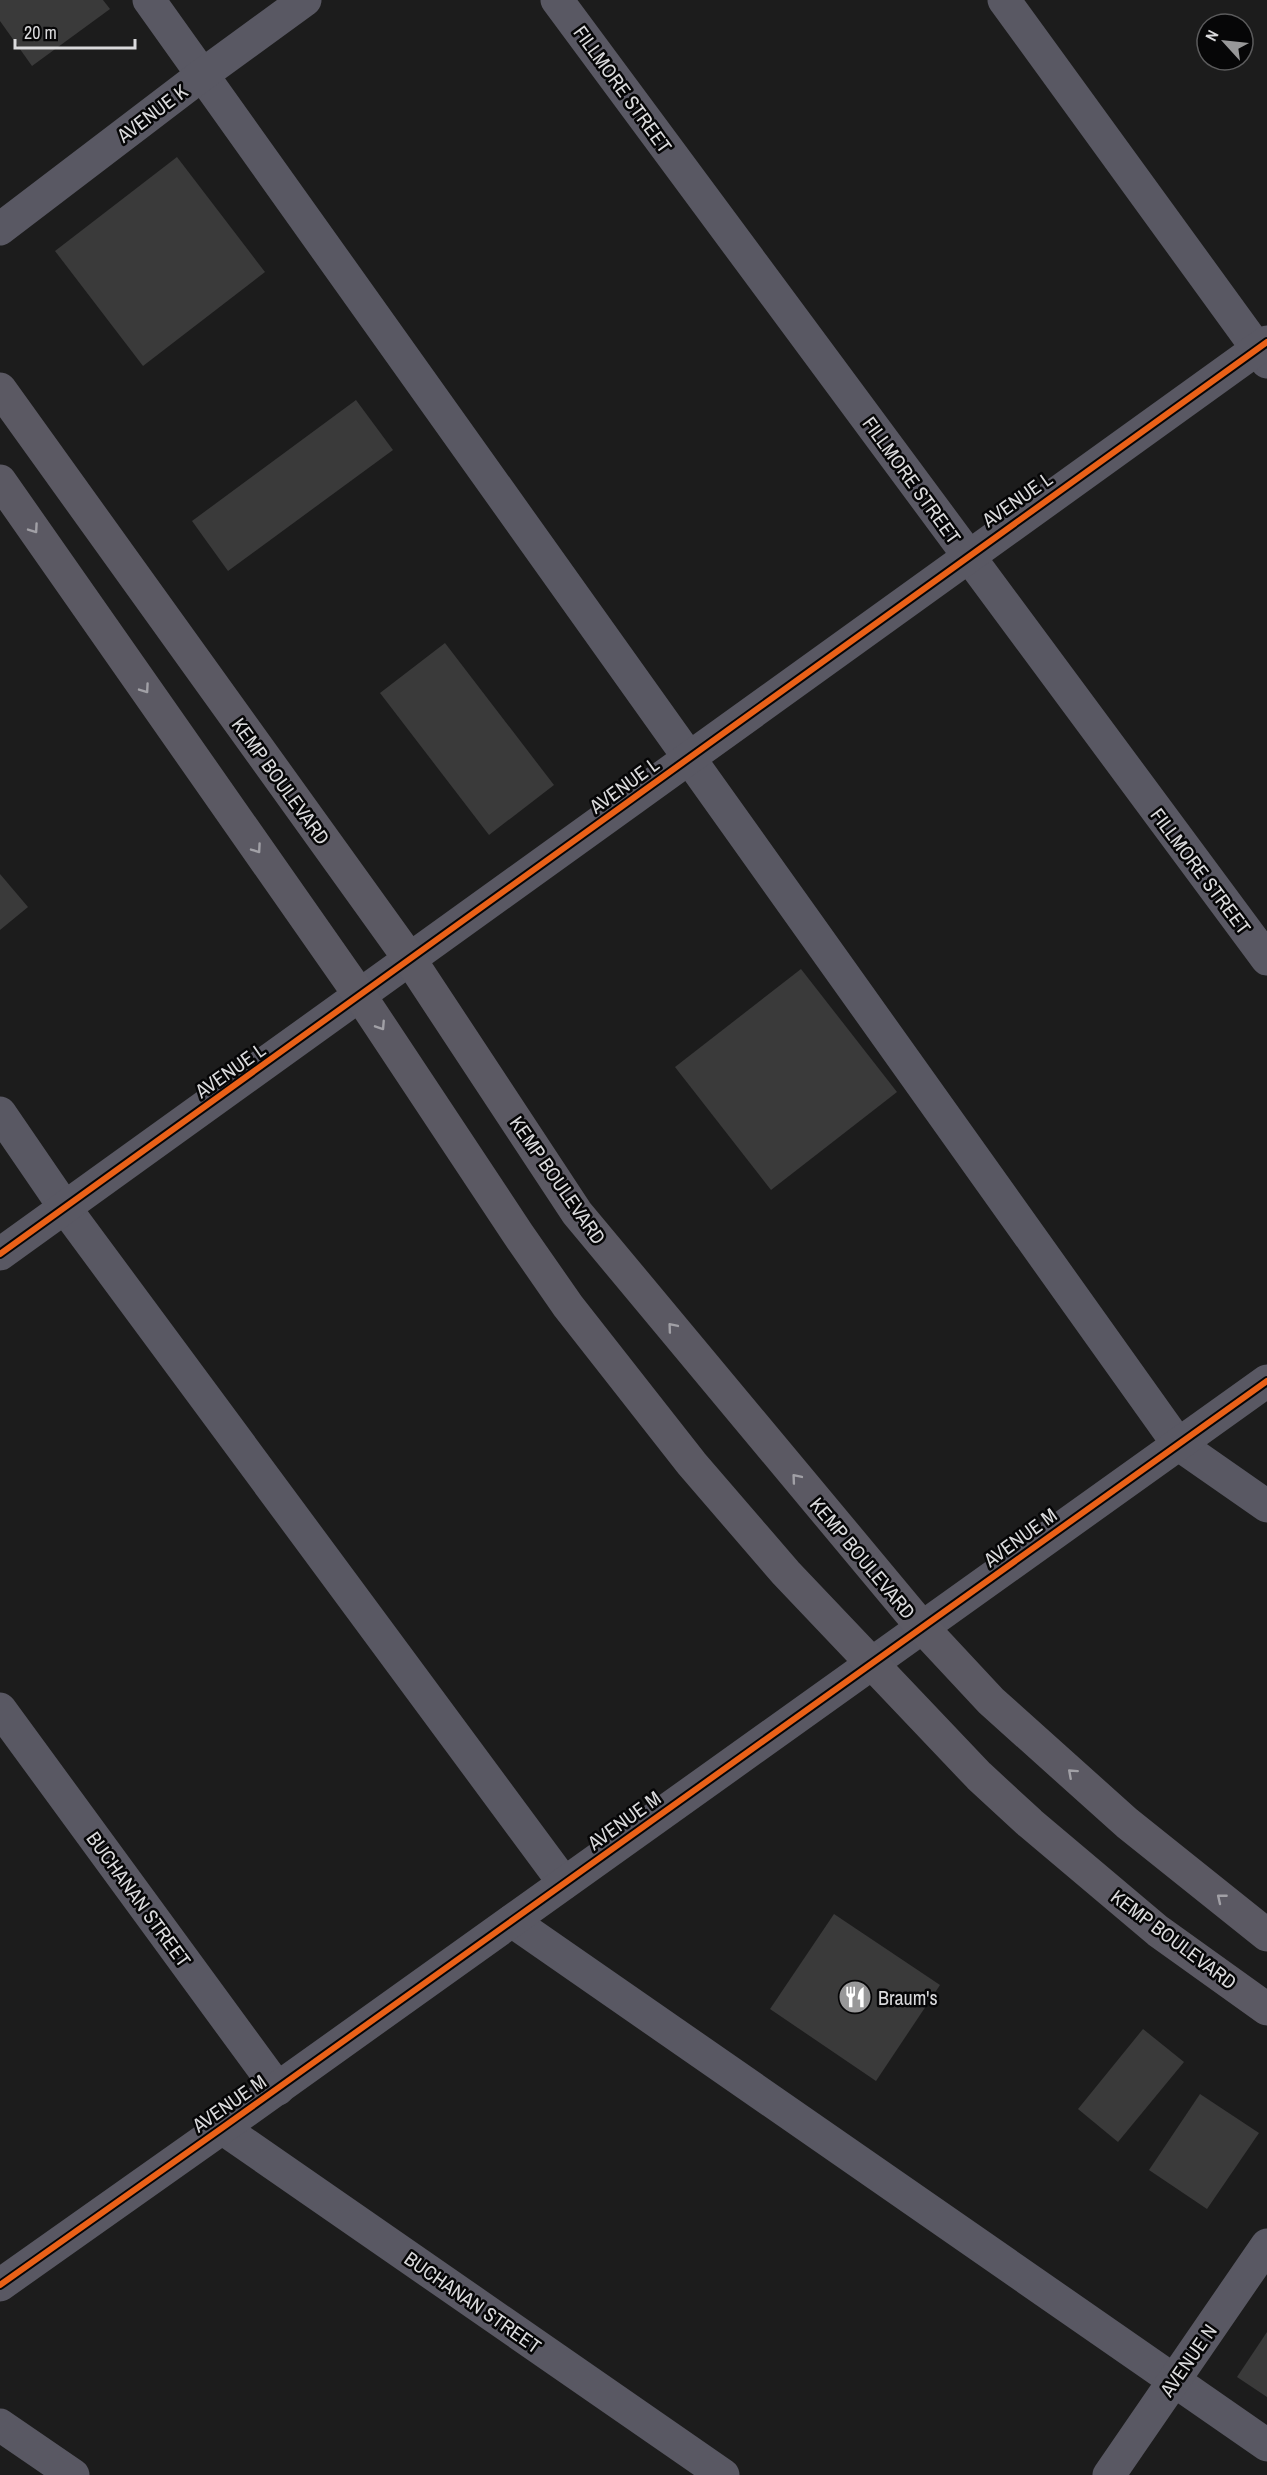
<svg xmlns="http://www.w3.org/2000/svg" width="1267" height="2475" viewBox="0 0 1267 2475" font-family="'Archivo Narrow',sans-serif">
  <style>
    .building { fill: #3a3a3a }
    .lines { fill: none; stroke-linecap: round; stroke-linejoin: round }
    .minor { stroke: #595863; stroke-width: 33 }
    .major { stroke: #5b5963; stroke-width: 33 }
    .cycleway-casing { stroke: #060607; stroke-width: 10 }
    .cycleway { stroke: #ea6118; stroke-width: 6 }
    .oneway { stroke: #a1a0a6 }
    .labels { text-anchor: middle; dominant-baseline: central; stroke-width: 5; stroke-linejoin: round; paint-order: stroke }
    .street-label { font-size: 20px; fill: #dadadc; stroke: #060607 }
    .poi-label { font-size: 20px; fill: #dadadc; stroke: #060607; text-anchor: start }
  </style>
  <rect width="100%" height="100%" fill="#1c1c1c"/>
  <g class="building">
    <path d="M0 0H103L110 9 32 66 0 21Z"/>
    <path d="M177 157 265 272 143 366 55 251Z"/>
    <path d="M356 400 393 450 228 571 192 521Z"/>
    <path d="M445 643 554 785 489 835 380 693Z"/>
    <path d="M0 874 28 907 0 930Z"/>
    <path d="M801 969 897 1092 771 1190 675 1067Z"/>
    <path d="M834 1914 940 1985 876 2081 770 2009Z"/>
    <path d="M1143 2029 1184 2062 1118 2142 1078 2109Z"/>
    <path d="M1200 2094 1259 2133 1207 2209 1149 2170Z"/>
    <path d="M1267 2332V2397L1237 2377Z"/>
  </g>
  <g class="lines">
    <g class="minor">
      <path d="M149 0 1178 1444 1267 1506"/>
      <path d="M557 0 1267 959"/>
      <path d="M1004 0 1267 362"/>
      <path d="M0 229 202 75 305 0"/>
      <path d="M0 1113 65 1208 564 1883"/>
      <path d="M0 1254C424 952 843 644 1267 342"/>
      <path d="M0 1709 278 2089"/>
      <path d="M512 1921 1267 2445"/>
      <path d="M222 2128 723 2475"/>
      <path d="M0 2285 222 2128 1267 1381"/>
      <path d="M0 2425 73 2475"/>
      <path d="M1109 2475 1267 2245"/>
    </g>
    <g class="major">
      <path d="M0 389 411 961 577 1213 922 1627 991 1701 1127 1823 1267 1935"/>
      <path d="M0 481 361 997 518 1234 568 1306 692 1464 786 1573 979 1776 1030 1823 1158 1931 1267 2009"/>
    </g>
    <g class="cycleway-casing">
      <g id="cycleway">
        <path d="M0 1254C424 952 843 644 1267 342"/>
        <path d="M0 2285 222 2128 1267 1381"/>
      </g>
    </g>
    <use href="#cycleway" class="cycleway"/>
  </g>
  <defs><path id="oneway-chevron" d="M-2-3.5L2.5 0L-2 3.5" fill="none" stroke-width="1.6" stroke-linecap="round" stroke-linejoin="round" transform="scale(1.5)"/></defs>
  <g class="oneway">
    <use href="#oneway-chevron" transform="translate(34 529) rotate(55)"/>
    <use href="#oneway-chevron" transform="translate(145 689) rotate(55)"/>
    <use href="#oneway-chevron" transform="translate(257 849) rotate(55)"/>
    <use href="#oneway-chevron" transform="translate(381 1026) rotate(57)"/>
    <use href="#oneway-chevron" transform="translate(672 1327) rotate(-130)"/>
    <use href="#oneway-chevron" transform="translate(796 1478) rotate(-130)"/>
    <use href="#oneway-chevron" transform="translate(1072 1773) rotate(-138)"/>
    <use href="#oneway-chevron" transform="translate(1221 1898) rotate(-141)"/>
  </g>
  <defs>
    <g id="restaurant-disc" transform="scale(1.725)"><circle r="9.5" fill="#989899" stroke="#060607"/><path d="M-5-6h1v4h1v-4h1v4h1v-4h1v5L-1.5 .5V6h-2V.5L-5-1ZM5-6V6H3V1.5H1.5Q1.5-4 5-6Z" fill="#fff"/></g>
  </defs>
  <g fill-rule="evenodd">
    <use href="#restaurant-disc" x="855" y="1997"/>
  </g>
  <g class="labels">
    <g class="street-label">
      <text transform="translate(623 89) rotate(54)">FILLMORE STREET</text>
      <text transform="translate(152 113) rotate(-37)">AVENUE K</text>
      <text transform="translate(912 480) rotate(54)">FILLMORE STREET</text>
      <text transform="translate(1017 499) rotate(-35)">AVENUE L</text>
      <text transform="translate(281 781) rotate(54)">KEMP BOULEVARD</text>
      <text transform="translate(624 785) rotate(-36)">AVENUE L</text>
      <text transform="translate(1201 871) rotate(53)">FILLMORE STREET</text>
      <text transform="translate(230 1070) rotate(-35)">AVENUE L</text>
      <text transform="translate(558 1180) rotate(55)">KEMP BOULEVARD</text>
      <text transform="translate(1020 1537) rotate(-36)">AVENUE M</text>
      <text transform="translate(863 1558) rotate(50)">KEMP BOULEVARD</text>
      <text transform="translate(624 1820) rotate(-36)">AVENUE M</text>
      <text transform="translate(139 1899) rotate(54)">BUCHANAN STREET</text>
      <text transform="translate(1174 1939) rotate(37)">KEMP BOULEVARD</text>
      <text transform="translate(229 2103) rotate(-35)">AVENUE M</text>
      <text transform="translate(473 2302) rotate(35)">BUCHANAN STREET</text>
      <text transform="translate(1188 2360) rotate(-55)">AVENUE N</text>
    </g>
    <g class="poi-label">
      <text x="878" y="1997">Braum's</text>
    </g>
  </g>
  <g transform="translate(1225 42) rotate(297)"><circle r="28" fill="#060607" stroke="#5b5b5c" stroke-width="1.5"/>
  <path d="M0-4.5L10 22L0 15L-10 22Z" fill="#989899"/>
  <text y="-9" font-size="16" font-weight="bold" text-anchor="middle" fill="#dadadc">N</text>
  </g>
  <path d="M15 39v9h120v-9" fill="none" stroke="#dadadc" stroke-width="3"/>
  <text x="24" y="39" font-size="18" fill="#dadadc" stroke="#060607" stroke-width="4.5" paint-order="stroke">20 m</text>
</svg>
